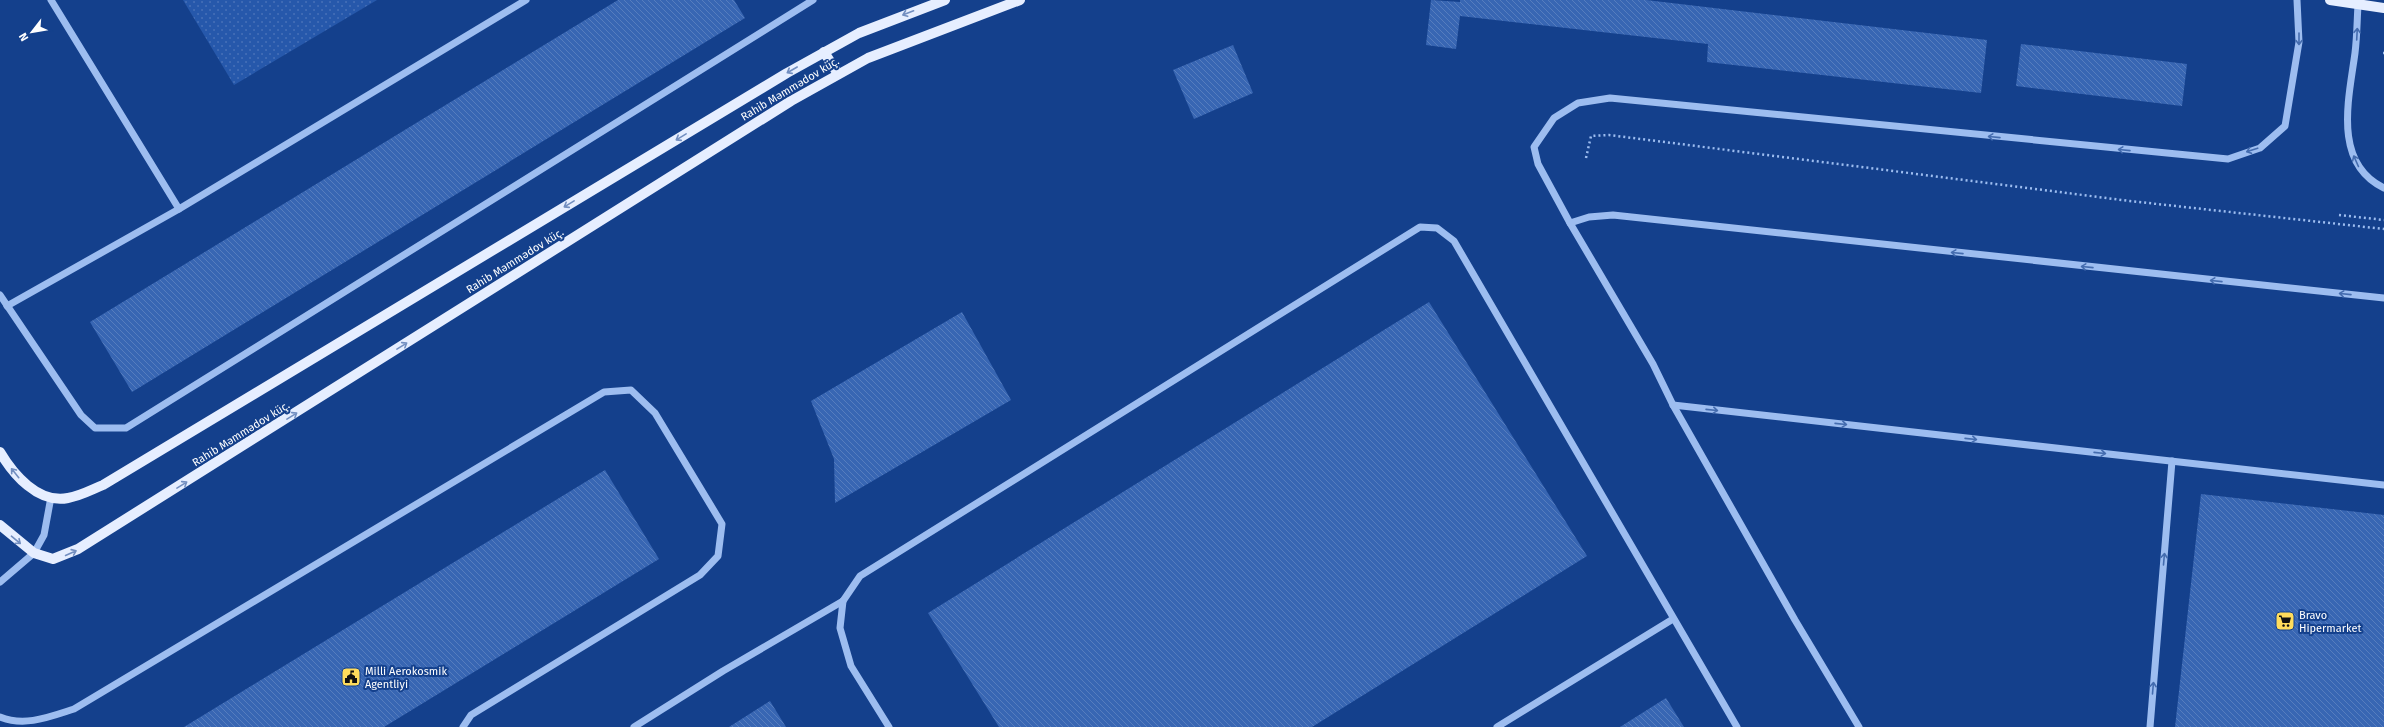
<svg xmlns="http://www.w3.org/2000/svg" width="2384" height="727" viewBox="0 0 2384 727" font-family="'Fira Sans',sans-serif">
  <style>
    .park { fill: url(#park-dots) }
    .building { fill: url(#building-back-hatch) }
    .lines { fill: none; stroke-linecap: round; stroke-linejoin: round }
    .path { stroke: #9dbdf0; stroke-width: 2.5; stroke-dasharray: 2 3; stroke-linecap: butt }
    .minor { stroke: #9dbdf0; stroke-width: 7 }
    .major { stroke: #e6eeff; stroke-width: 10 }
    .oneway { stroke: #728ec0 }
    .oneway2 { stroke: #446caf }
    .labels { text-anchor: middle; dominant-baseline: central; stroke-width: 4; stroke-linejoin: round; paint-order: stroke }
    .street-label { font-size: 11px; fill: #fff; stroke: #14408c }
    .poi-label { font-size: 11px; fill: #fff; stroke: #14408c; text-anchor: start }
  </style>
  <defs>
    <pattern id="park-dots" width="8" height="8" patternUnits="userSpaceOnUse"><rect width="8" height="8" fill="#2658ab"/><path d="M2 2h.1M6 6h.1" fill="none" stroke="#4771b8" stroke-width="1.8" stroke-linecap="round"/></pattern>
    <pattern id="building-back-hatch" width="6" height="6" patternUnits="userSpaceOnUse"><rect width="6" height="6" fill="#3866b3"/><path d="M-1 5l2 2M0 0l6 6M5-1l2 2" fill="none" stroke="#567dbe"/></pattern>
  </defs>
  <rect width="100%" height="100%" fill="#14408c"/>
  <path class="park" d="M183 0H377L234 85Z"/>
  <g class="building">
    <path d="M618 0H734L745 18 132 392 90 322Z"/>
    <path d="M1431 0 1460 2V0H1646L1987 40 1981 93 1707 62 1708 44 1460 16 1456 49 1426 45Z"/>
    <path d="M2021 44 2187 64 2182 106 2016 86Z"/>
    <path d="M1233 45 1253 93 1194 119 1173 70Z"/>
    <path d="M1429 302 1587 556 1312 727H999L928 613Z"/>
    <path d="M962 312 1011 400 835 503 834 459 811 401Z"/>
    <path d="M605 470 659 559 384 727H184Z"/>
    <path d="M2201 494 2384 515V727H2175Z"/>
    <path d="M1666 698 1684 727H1620Z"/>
    <path d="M770 701 786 727H729Z"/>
  </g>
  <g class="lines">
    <g class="path">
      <path d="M2383 53H2384"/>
      <path d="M1586 158 1591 136 1609 135 2130 201 2384 229"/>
      <path d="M2339 215 2384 220"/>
    </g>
    <g class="minor">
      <path d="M51 0 179 209"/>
      <path d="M2358 5C2357 21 2357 37 2355 53 2349 98 2332 163 2384 188"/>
      <path d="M1570 223 1589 217 1613 215 2384 298"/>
      <path d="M0 295 81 415 95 428H126L813 0"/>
      <path d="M7 306 179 209 526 0"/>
      <path d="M1673 405 2384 485"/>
      <path d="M0 582 34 553 44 535 51 497"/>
      <path d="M843 601 840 628 851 666 889 727"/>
      <path d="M0 717C25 727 49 717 74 709L604 392 631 390 655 413 722 524 718 556 700 575 471 715 463 727"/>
      <path d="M634 727 723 671 843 601 860 576 1420 227 1437 228 1454 241 1737 727"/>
      <path d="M1497 727 1673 619"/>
      <path d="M1859 727 1795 620 1673 405 1653 364 1570 223 1538 164 1534 147 1554 118 1578 103 1610 98 2228 159 2260 148 2285 126 2299 42 2297 0"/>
      <path d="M2150 727 2172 461"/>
    </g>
    <g class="major">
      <path d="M2330 0 2384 8"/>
      <path d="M824 52 838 74"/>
      <path d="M0 452C13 474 38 504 68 498 80 496 91 490 103 485L787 73 859 33 945 0"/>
      <path d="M0 525 34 553 53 559 78 549 791 101 868 58 1020 0"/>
    </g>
  </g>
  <defs><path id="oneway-shaft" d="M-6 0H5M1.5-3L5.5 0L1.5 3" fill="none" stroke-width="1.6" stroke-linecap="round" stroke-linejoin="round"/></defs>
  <g class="oneway">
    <use href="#oneway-shaft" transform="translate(908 13) rotate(159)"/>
    <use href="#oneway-shaft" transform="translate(792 70) rotate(150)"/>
    <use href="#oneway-shaft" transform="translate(681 137) rotate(149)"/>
    <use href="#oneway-shaft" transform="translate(569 204) rotate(149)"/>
    <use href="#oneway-shaft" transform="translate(402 346) rotate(-32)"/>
    <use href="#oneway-shaft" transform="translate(292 416) rotate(-32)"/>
    <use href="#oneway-shaft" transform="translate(15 473) rotate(-129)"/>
    <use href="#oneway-shaft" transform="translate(182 485) rotate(-32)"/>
    <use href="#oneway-shaft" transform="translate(16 540) rotate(40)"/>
    <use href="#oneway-shaft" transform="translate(71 553) rotate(-24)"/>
  </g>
  <g class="oneway2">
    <use href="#oneway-shaft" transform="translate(2357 34) rotate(-87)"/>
    <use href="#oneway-shaft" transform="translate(2299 39) rotate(90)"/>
    <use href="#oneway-shaft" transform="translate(1994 137) rotate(-174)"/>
    <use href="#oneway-shaft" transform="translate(2124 150) rotate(-174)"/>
    <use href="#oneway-shaft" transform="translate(2252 150) rotate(162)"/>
    <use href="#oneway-shaft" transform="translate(2356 161) rotate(-114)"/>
    <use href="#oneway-shaft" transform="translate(1957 253) rotate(-174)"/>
    <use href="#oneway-shaft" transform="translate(2087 267) rotate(-174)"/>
    <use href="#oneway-shaft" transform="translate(2216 281) rotate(-174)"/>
    <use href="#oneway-shaft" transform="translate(2345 294) rotate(-174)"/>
    <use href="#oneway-shaft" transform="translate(1712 410) rotate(6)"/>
    <use href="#oneway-shaft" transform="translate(1841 424) rotate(6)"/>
    <use href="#oneway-shaft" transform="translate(1971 439) rotate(6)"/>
    <use href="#oneway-shaft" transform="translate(2100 453) rotate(6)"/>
    <use href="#oneway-shaft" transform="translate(2164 559) rotate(-85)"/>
    <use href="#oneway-shaft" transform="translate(2153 688) rotate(-85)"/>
  </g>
  <defs>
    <g id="supermarket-square" transform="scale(1)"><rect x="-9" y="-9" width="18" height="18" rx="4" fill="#ffdc5c" stroke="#14408c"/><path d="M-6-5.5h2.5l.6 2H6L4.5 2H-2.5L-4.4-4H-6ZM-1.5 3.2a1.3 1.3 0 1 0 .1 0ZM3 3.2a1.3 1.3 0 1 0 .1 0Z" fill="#111"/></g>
    <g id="civic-square" transform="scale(1)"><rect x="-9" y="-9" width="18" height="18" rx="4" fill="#ffdc5c" stroke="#14408c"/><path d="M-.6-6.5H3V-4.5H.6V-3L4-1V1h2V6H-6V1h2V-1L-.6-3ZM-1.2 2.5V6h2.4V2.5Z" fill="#111"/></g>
  </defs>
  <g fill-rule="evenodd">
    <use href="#supermarket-square" x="2285" y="621"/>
    <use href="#civic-square" x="351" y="677"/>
  </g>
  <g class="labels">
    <g class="street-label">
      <text transform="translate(790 89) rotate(-31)">Rahib Məmmədov küç.</text>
      <text transform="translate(515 261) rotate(-32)">Rahib Məmmədov küç.</text>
      <text transform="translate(241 434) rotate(-32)">Rahib Məmmədov küç.</text>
    </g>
    <g class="poi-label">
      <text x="2299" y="615">Bravo<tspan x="2299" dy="13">Hipermarket</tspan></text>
      <text x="365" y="671">Milli Aerokosmik<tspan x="365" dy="13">Agentliyi</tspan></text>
    </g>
  </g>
  <g transform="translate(32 32) rotate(239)" stroke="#14408c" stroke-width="3" paint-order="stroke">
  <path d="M0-3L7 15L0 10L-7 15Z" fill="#ffffff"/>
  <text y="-6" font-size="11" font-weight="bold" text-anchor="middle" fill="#ffffff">N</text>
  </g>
</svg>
